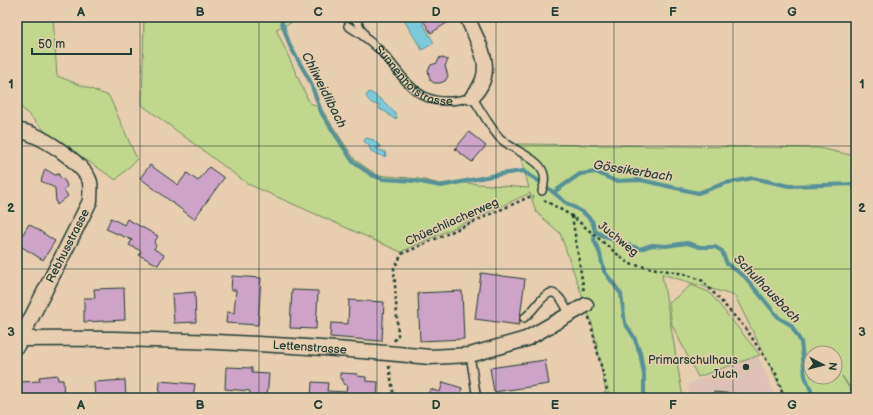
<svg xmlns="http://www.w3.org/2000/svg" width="873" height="415" viewBox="0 0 873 415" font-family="'Balsamiq Sans',sans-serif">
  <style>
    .built { fill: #dec1b6 }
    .green { fill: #c0d78d; stroke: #708a60; fill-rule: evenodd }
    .water { fill: #7dc9dc; stroke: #579199 }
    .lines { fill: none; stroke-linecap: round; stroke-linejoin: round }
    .stream { stroke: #579199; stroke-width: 4 }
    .building { fill: #cda3c8; stroke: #1f3d34 }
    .lane-casing { stroke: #1f3d34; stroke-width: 10 }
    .street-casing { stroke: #1f3d34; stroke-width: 17 }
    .path { stroke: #1f3d34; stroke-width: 2.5; stroke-dasharray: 3 3; stroke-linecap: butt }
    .lane { stroke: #e6ceae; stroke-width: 7 }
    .street { stroke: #e6ceae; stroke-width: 14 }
    .grid { fill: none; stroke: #1f3d34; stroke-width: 1; stroke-opacity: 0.55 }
    .poi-dot { fill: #1f3d34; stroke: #e6ceae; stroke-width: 1.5 }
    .labels { text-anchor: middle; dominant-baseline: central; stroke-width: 3; stroke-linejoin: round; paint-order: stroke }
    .street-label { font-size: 12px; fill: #1f3d34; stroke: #e6ceae }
    .poi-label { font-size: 12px; fill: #1f3d34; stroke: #e6ceae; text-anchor: end }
    .water-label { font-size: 13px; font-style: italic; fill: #24443c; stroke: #e6ceae }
    .neatline { fill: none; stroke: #1f3d34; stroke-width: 1.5 }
    .grid-label { font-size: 13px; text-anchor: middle; font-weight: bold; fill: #1f3d34 }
  </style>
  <rect width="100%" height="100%" fill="#e6ceae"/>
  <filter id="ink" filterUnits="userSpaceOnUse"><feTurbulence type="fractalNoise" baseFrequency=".025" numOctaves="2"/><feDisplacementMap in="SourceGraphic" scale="8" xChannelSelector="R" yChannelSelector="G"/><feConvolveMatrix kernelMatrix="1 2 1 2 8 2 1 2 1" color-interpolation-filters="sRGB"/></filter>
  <g filter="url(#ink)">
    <path class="built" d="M758 356 776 398H690L688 384Z"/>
    <g class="green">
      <path d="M17 17H53L57 76 109 96 137 159 116 180 48 134 17 103Z"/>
      <path d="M144 17H294L291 23 276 29 309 102 322 110 355 160 377 175 420 179 440 184 452 182 529 188 517 144 819 148 855 156 852 188 856 189V396L842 376 855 398H786L735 296 662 274 683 398H592L606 392 593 327 560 233 536 212 530 193 401 252 248 184 142 105ZM811 353H835V377H811Z"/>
      <path d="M691 285 709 292 760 355 698 377 672 325 669 303Z"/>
    </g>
    <g class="water">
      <path d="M402 17H419L434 43 422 50Z"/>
      <path d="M369 92C376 94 397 112 397 118L394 119 386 112 379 109 380 105C372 104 370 103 366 96Z"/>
      <path d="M366 138 374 140 381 147 375 148 385 152 386 156 384 157 371 151 369 146 364 141Z"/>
    </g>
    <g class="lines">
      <g class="stream">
        <path d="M280 17 290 46 310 81 322 114 353 162 372 175 383 179 415 181 441 186 501 174 523 171 542 183 565 202 584 213 592 221 595 231 594 240 600 254 604 271 621 294 625 323 634 337 640 353 644 375V398"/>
        <path d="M554 192 580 174 596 172 615 181 641 180 698 193 726 183 753 178 789 186 856 184"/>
        <path d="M595 231 605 237 640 249 652 245 666 246 687 243 700 247H715L722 251 727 264 745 277 779 318 791 325 801 342 805 376 814 398"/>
      </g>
    </g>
    <g class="building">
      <path d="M421 17H447L450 21 431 33Z"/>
      <path d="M440 57 448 60 445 66 448 76 445 81 440 83H434L430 80 428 70 431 65 437 63Z"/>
      <path d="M469 132 486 146 472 162 455 149Z"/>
      <path d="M150 165 178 185 187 173 198 181 209 167 224 178 194 219 140 178Z"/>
      <path d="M45 169 55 175 59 174V176L65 181 67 186 64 190 68 196 57 205 56 202 55 188 41 181Z"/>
      <path d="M111 218 124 225 127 219 158 236 154 243 156 245 154 249 164 255 158 265 139 255 141 251 129 245 132 240 106 229Z"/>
      <path d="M29 224 55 241 43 260 17 244Z"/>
      <path d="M481 273 525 279 519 325 475 319Z"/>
      <path d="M232 276 261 278 258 325 226 323 227 312 234 313 236 290H231Z"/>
      <path d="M124 288 125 320 84 322V298H95L94 289Z"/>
      <path d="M292 290 318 291 316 329 290 328Z"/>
      <path d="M462 291 464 339 420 341 418 293Z"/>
      <path d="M195 292 196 322 174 323 172 294Z"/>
      <path d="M349 300 384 302 382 341 330 337 331 323 348 324Z"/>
      <path d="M545 360 549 384 494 392 490 368Z"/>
      <path d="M226 367 252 368V373L269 374 267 396 250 395V391L225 389Z"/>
      <path d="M340 373 358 374 357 376 366 377V381L378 382 377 398H311L312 382 328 383 327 391 346 392 347 385 343 384V379H340Z"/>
      <path d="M57 375 58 380H63L64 398H21L20 382 40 381 39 377Z"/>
      <path d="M125 380 126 398H95L94 382Z"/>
      <path d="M160 381 195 384 193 398H159Z"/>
      <path d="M443 382 462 388 459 398H427L430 389 440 392Z"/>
      <path d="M714 392 736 394V398H713Z"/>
    </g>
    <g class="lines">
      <g class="lane-casing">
        <g id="lane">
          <path d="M354 17 365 35"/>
          <path id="s1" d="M348 26C363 35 376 45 387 58 398 71 410 90 426 97 441 104 458 101 472 97 481 110 488 124 498 136 514 155 555 158 542 191"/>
          <path d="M524 318C542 305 550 271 569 314"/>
          <path d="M470 355 476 393 478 398"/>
        </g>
      </g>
      <g class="street-casing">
        <g id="street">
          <path d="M467 17C479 46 498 70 472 97"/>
          <path d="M17 131C36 130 85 164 90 182 91 188 90 195 90 201L17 346"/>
          <path id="s2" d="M21 339C157 337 294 344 430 357L470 355 526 339 586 305"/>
        </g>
      </g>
      <g class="path">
        <path d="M544 200 572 216 629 264 685 274 703 281 746 329 776 374 784 398"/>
        <path d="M572 216 584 292"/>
        <path d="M589 317 609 398"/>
        <path d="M394 341 398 335 394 268 402 254 529 197H534"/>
        <path d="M389 366 394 398"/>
      </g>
      <use href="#lane" class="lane"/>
      <use href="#street" class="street"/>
    </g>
  </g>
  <path class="grid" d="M140 17V398M259 17V398M377 17V398M496 17V398M614 17V398M733 17V398M17 146H856M17 269H856"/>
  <circle class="poi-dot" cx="746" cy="367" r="4"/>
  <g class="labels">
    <g class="street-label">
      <text stroke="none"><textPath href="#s1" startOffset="85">Sunnenhofstrasse</textPath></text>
      <text transform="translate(452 222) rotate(-24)">Chüechliacherweg</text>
      <text transform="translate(618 239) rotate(39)">Juchweg</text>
      <text transform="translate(68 246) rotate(-63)">Rebhusstrasse</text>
      <text stroke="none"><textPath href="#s2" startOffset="289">Lettenstrasse</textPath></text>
    </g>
    <g class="poi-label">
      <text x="738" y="360">Primarschulhaus<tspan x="738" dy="14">Juch</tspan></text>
    </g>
    <g class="water-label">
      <text transform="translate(324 90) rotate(63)">Chliweidlibach</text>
      <text transform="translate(633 171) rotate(9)">Gössikerbach</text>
      <text transform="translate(767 289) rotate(46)">Schulhausbach</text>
    </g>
  </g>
  <rect width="873" height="415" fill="none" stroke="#e6ceae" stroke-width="44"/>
  <g transform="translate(823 365) rotate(97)"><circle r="19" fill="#e6ceae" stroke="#96947d"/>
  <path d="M0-3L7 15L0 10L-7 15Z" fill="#1f3d34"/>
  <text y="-6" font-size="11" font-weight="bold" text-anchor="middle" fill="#1f3d34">N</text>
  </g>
  <path d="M32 48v6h99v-6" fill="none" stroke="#1f3d34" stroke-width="2"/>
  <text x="38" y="48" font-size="12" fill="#1f3d34" stroke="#e6ceae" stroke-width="3" paint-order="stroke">50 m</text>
  <rect x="22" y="22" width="829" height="371" class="neatline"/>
  <g class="grid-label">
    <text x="81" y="16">A</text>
    <text x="200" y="16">B</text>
    <text x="318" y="16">C</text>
    <text x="436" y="16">D</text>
    <text x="555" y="16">E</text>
    <text x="673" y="16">F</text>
    <text x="792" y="16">G</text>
    <text x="11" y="88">1</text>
    <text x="862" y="88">1</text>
    <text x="11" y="212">2</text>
    <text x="862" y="212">2</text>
    <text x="11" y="336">3</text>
    <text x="862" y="336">3</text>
    <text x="81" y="409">A</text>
    <text x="200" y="409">B</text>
    <text x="318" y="409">C</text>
    <text x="436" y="409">D</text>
    <text x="555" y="409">E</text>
    <text x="673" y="409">F</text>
    <text x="792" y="409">G</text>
  </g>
</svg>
